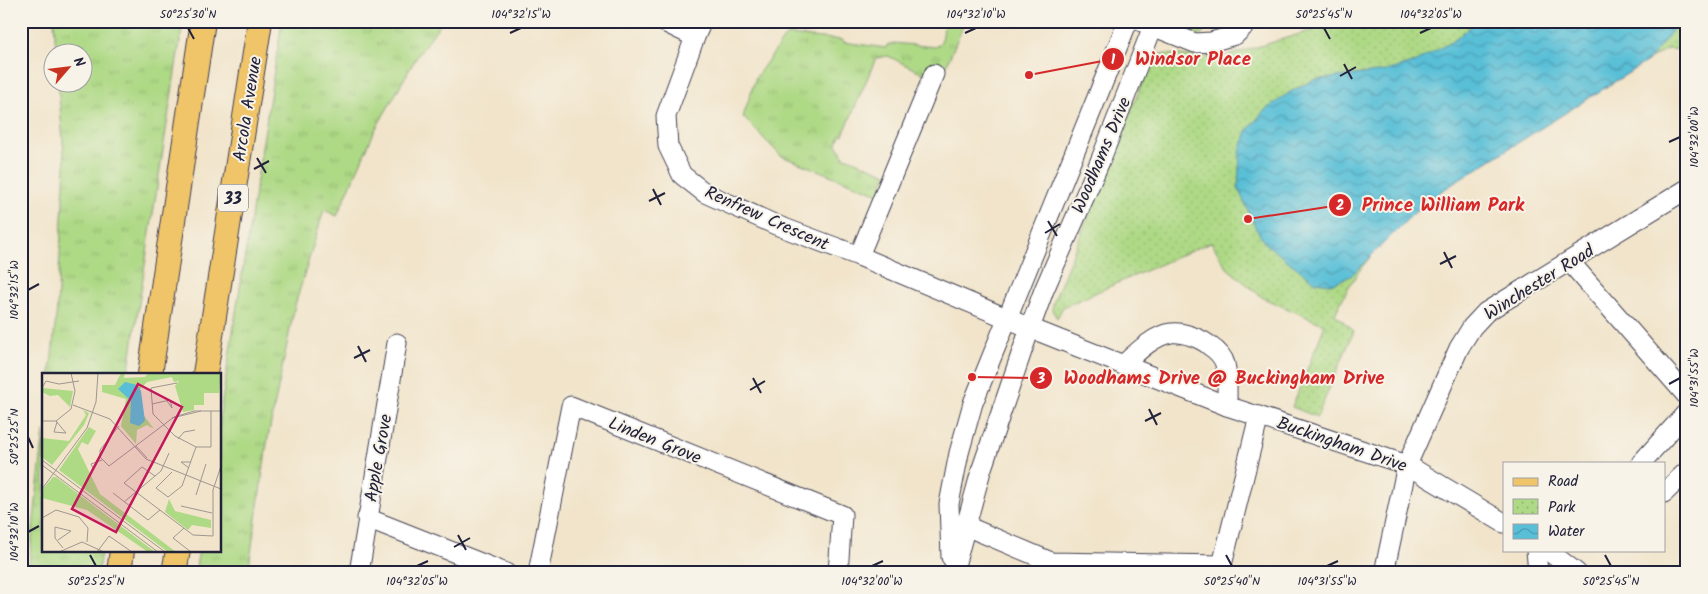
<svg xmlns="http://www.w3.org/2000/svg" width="1708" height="594" font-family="Kalam,sans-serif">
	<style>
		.grass { fill: url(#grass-tufts); stroke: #687e60 }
		.park { fill: url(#park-dots); stroke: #687e60 }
		.water { fill: url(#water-waves); stroke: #3e7089 }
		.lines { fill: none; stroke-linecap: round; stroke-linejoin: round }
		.minor-casing { stroke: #413f50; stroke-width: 21 }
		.major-casing { stroke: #413f50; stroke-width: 26 }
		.minor { stroke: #fff; stroke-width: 19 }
		.major { stroke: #f0c469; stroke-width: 24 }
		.ticks { fill: none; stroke: #22223b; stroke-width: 2 }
		.labels { text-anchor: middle; stroke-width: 4; stroke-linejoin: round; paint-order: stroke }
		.shield { fill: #f7f3e8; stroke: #62616f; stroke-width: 1 }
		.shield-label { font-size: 16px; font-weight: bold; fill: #22223b }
		.street-label { font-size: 18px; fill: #22223b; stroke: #f7f3e8 }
		.inset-road { fill: none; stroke: #9e9691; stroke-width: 1 }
		.view { fill: #c2185b; fill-opacity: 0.15; stroke: #c2185b; stroke-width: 2.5 }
		.inset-edge { fill: none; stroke: #22223b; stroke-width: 2.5 }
		.leader { fill: none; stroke: #d62828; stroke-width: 2 }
		.callout-dot { fill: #d62828; stroke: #f7f3e8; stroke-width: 2 }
		.mark-label { font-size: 15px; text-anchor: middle; font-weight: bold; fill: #fff }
		.callout-label { font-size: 19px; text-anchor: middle; font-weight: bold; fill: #d62828; stroke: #f7f3e8; stroke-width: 4; stroke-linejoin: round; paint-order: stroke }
		.neatline { fill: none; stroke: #22223b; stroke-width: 2 }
		.ticks-label { font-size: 12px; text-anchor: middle; fill: #22223b }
	</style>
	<defs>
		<pattern id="grass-tufts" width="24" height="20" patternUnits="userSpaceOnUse" patternTransform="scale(1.25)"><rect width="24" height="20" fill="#aed985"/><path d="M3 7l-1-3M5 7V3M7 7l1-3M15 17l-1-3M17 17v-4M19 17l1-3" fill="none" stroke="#95ba74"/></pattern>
		<pattern id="park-dots" width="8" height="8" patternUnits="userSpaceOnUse" patternTransform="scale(1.25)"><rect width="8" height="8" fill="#aed985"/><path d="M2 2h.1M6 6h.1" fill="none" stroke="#95ba74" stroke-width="1.8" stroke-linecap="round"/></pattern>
		<pattern id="water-waves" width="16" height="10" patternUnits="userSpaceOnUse" patternTransform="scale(1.25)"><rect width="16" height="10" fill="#59bfd7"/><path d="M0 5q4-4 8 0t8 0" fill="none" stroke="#499bb0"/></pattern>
	</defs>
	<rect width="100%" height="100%" fill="#f7f3e8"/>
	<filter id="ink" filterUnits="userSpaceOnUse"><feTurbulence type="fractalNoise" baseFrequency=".02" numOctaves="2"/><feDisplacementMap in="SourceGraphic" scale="10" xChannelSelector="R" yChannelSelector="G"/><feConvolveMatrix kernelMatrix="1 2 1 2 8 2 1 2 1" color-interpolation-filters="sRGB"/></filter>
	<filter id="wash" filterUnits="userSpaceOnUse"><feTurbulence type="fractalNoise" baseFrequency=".0096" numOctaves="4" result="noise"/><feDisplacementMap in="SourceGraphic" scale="20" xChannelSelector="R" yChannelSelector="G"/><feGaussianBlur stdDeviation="1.12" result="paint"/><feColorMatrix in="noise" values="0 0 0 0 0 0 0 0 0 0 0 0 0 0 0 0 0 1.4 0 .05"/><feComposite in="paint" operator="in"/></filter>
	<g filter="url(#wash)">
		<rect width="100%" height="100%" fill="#f1e4ca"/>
		<!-- grass -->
		<g class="grass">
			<path d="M54 21H183L128 374H50L57 308 65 165 58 83 82 82V52H56Z"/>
			<path d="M282 21H442L416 58 375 130 337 216 324 210 295 305 268 437 248 573H195L199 550H220V414Z"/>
			<path d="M944 21H965L944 71 932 66 924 74 888 56 876 58 843 135H840L837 144 843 156 887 174 879 194 781 156 743 117 756 77 786 36 789 35 843 40V42L886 48 887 45 893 43 935 47C945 42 943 31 944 21Z"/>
			<path d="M1177 21H1209C1209 29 1205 32 1199 36L1175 25 1178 24Z"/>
			<path d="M44 431V550H101L98 573H28Z"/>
		</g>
		<!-- park -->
		<path class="park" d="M1342 21H1687V50L1667 49 1649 60 1440 192C1408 217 1375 246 1353 280 1346 290 1341 303 1335 314L1354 331 1317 417 1292 407 1325 325 1263 298 1227 268 1211 242 1063 307 1057 318 1052 310 1053 303 1151 61 1158 54H1164L1221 58Z"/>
		<!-- water -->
		<path class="water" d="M1476 21H1678L1666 39 1649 60 1440 192 1419 208 1351 276 1330 284 1316 282 1302 272 1266 244 1256 229 1238 188 1240 152 1247 131 1264 111 1290 92 1313 80 1386 71 1416 62 1456 39Z"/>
	</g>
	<g filter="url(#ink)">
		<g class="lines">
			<!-- minor casing -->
			<g class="minor-casing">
				<g id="minor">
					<path d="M662 21 695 37"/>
					<path d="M702 21 695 37 666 116 668 146 682 175 705 193 776 225 859 256 1030 328 1227 406 1407 465 1504 523"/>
					<path d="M1142 22 1195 43 1211 42 1235 35 1249 21"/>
					<path d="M859 256 934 74"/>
					<path d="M1570 262 1687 396"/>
					<path d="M1123 365C1135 354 1154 335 1171 333 1182 331 1202 339 1210 346 1216 350 1223 357 1225 364 1228 377 1227 392 1227 406"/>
					<path d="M1641 463 1687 412"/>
					<path d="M1664 493 1687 471"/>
					<path d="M367 518 506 573"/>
					<path d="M966 526 1051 562 1222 565 1259 416"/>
					<path d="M1536 550 1538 573"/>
					<path d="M1547 550 1577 573"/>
					<path d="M951 557 949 504 959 453 973 403 1128 21"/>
					<path d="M359 573 397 343"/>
					<path d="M538 573 571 406 842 515 838 573"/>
					<path d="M953 573 981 471 1030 328 1044 290 1101 159 1155 21"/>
					<path d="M1384 573 1407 465 1459 348 1472 327 1486 312 1687 189"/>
				</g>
			</g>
			<!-- major casing -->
			<g class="major-casing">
				<g id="major">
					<path d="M150 374 203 21"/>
					<path d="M205 374 260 21"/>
					<path d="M119 573 122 550"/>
					<path d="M174 573 178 550"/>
				</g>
			</g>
			<!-- minor -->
			<use href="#minor" class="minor"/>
			<!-- major -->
			<use href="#major" class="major"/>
		</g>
	</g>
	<!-- ticks -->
	<path class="ticks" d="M188 28 194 39M1324 28 1330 39M510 33 521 28M965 33 976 28M1420 33 1431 28M1344 64 1352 79M1340 76 1356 67M1669 142 1680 137M257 158 266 173M254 169 269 161M653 189 661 205M649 201 665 193M1048 221 1057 236M1045 233 1060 224M1444 252 1452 268M1440 264 1456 256M28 290 39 284M358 346 366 362M354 358 370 350M753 378 761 393M1669 384 1680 378M750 390 765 381M1149 409 1157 425M1145 421 1161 413M28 437 33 448M28 532 39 526M458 535 466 550M454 547 470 538M90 555 96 566M1226 555 1232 566M1605 555 1611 566M417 566 428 561M872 566 883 561M1327 566 1338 561"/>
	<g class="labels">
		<!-- shield labels -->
		<rect class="shield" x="218" y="184.5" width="30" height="27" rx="4"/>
		<g class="shield-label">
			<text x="233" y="204">33</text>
		</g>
		<!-- street labels -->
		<g class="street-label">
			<text transform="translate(247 109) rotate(-81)" y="6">Arcola Avenue</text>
			<text transform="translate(1101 155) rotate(-67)" y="6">Woodhams Drive</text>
			<text transform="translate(767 218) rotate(24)" y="6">Renfrew Crescent</text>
			<text transform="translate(1539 282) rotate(-32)" y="6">Winchester Road</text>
			<text transform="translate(655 440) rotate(22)" y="6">Linden Grove</text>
			<text transform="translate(1342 444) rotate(19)" y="6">Buckingham Drive</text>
			<text transform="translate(378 458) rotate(-80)" y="6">Apple Grove</text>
		</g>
	</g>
	<!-- overview -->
	<g transform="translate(42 373)">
		<rect width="179" height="179" fill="#f1e4ca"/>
		<path d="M41 37 47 40 42 52 10 92 0 84V65L27 68 44 42ZM47 54 54 58 46 72 40 69 36 76 58 121 134 179H126L17 97ZM11 104H14L113 179H106L45 137 0 125V117Z" fill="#aed985"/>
		<path d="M79 0H83L82 5 103 4 106 0H179L177 20H162V32H152V37L141 39 133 13 137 8 132 9 130 4 105 9 98 16 100 40 112 56 105 52 95 57 94 71 79 53 84 26 60 19V12H73ZM1 15 31 18 28 34 16 22 8 23 0 19ZM127 126 133 138 169 147V155L150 152 146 157 123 139Z" fill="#aed985"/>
		<path d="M145 23a8 8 0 1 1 16 0a8 8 0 1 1-16 0Z" fill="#aed985"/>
		<path d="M83 9 95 12 99 18 103 48 97 53 88 50 89 28 76 16Z" fill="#59bfd7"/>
		<path class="inset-road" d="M135 10 109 15 111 41 133 63 154 74H169V38M0 15 4 8 17 11 37 8M110 31 128 27 130 35 125 28M31 32 68 46 104 86 179 116M130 45 159 38M0 48H14L29 36 33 18 29 0M14 48 24 60 12 59 15 49M77 53 58 77V84L67 93 132 44 152 38H179M136 66 142 59 153 57M94 73 105 85M0 87 123 179M54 90 51 95 49 91 60 87M0 92 116 179M147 95 139 89H149M130 99 114 115 126 124 140 113 154 74M113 103 100 94 82 110 151 162 171 163V117L179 93M0 116 45 55 54 29 56 0M71 120 106 147 118 137M154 122 164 91M82 129 119 98 127 80M139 133 170 140M0 145 14 137 37 144 46 155 45 169M142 155 131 165 149 179M16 167 29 158 13 154V165L21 175M17 179 40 169 62 179M55 179 67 163 90 179"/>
		<path class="view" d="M96 11 140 34 74 159 30 136Z"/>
		<rect width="179" height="179" class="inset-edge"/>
	</g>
	<!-- callouts -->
	<path class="leader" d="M1029 75L1113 59M1248 219L1340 205M972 377L1041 378"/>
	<g class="callout-dot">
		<circle cx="1029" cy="75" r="5"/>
		<circle cx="1248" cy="219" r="5"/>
		<circle cx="972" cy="377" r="5"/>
		<circle cx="1113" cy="59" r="12"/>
		<circle cx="1340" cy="205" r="12"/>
		<circle cx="1041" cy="378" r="12"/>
	</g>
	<g class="mark-label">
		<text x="1113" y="64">1</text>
		<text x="1340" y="210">2</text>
		<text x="1041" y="383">3</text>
	</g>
	<g class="callout-label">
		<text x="1193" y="65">Windsor Place</text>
		<text x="1443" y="211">Prince William Park</text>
		<text x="1224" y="384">Woodhams Drive @ Buckingham Drive</text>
	</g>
	<!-- margin -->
	<rect width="1708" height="594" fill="none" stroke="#f7f3e8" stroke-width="55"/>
	<!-- legend -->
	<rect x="1503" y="462" width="162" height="90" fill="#f7f3e8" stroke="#a29fa3"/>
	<rect x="1513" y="478" width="25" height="8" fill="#f0c469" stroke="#a29fa3"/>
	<text x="1548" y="486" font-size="15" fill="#22223b">Road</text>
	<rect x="1513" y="499" width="25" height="15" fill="url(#park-dots)" stroke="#a29fa3"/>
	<text x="1548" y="512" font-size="15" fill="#22223b">Park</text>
	<rect x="1513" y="524" width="25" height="15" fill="url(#water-waves)" stroke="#a29fa3"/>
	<text x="1548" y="536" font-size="15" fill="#22223b">Water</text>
	<!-- north arrow -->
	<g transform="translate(68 68) rotate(62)"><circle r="24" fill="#f7f3e8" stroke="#a29fa3"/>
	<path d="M0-4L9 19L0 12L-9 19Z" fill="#c8321e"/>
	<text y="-8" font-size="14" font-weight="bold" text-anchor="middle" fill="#22223b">N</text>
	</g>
	<rect x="28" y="28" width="1652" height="538" class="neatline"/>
	<g class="ticks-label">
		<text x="188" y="18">50°25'30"N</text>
		<text x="521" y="18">104°32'15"W</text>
		<text x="976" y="18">104°32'10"W</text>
		<text x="1324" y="18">50°25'45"N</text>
		<text x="1431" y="18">104°32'05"W</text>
		<text transform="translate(1694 137) rotate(-90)" y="4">104°32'00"W</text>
		<text transform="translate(14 290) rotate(-90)" y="4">104°32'15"W</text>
		<text transform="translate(1694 378) rotate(-90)" y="4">104°31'55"W</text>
		<text transform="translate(14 437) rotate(-90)" y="4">50°25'25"N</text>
		<text transform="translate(14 532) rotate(-90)" y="4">104°32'10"W</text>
		<text x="96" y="585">50°25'25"N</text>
		<text x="417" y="585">104°32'05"W</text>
		<text x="872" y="585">104°32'00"W</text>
		<text x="1232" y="585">50°25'40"N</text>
		<text x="1327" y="585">104°31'55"W</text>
		<text x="1611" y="585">50°25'45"N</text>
	</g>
</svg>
